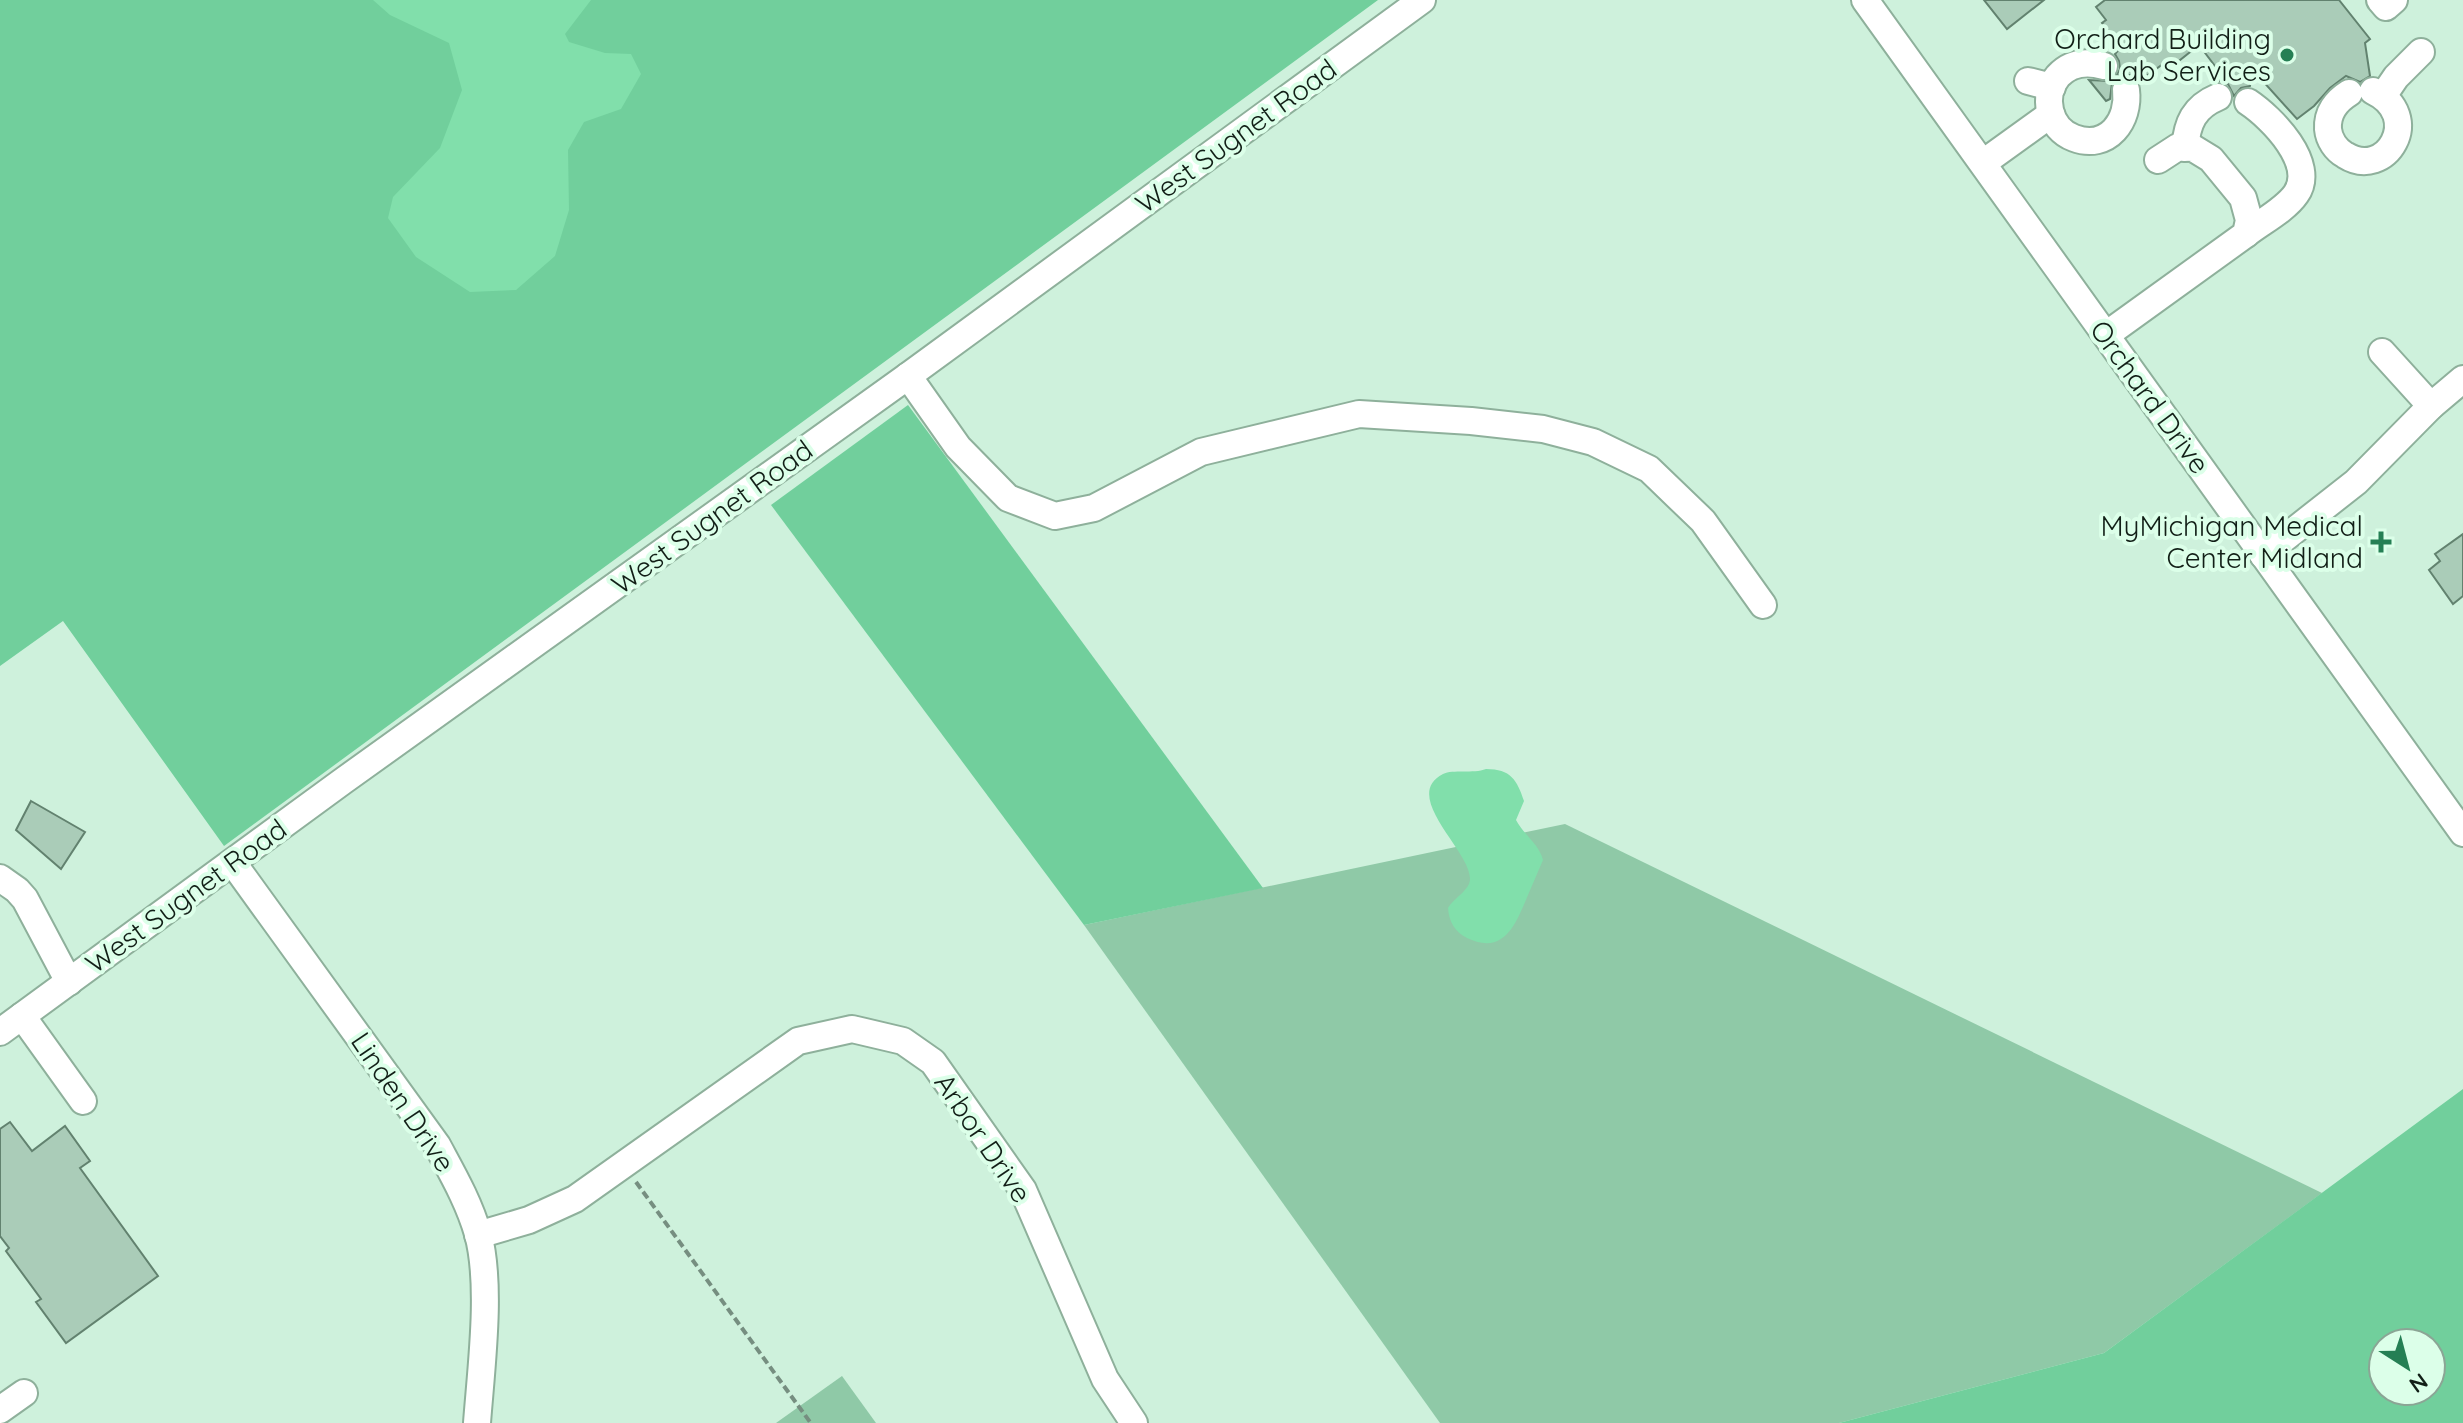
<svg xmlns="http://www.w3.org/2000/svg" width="2463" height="1423" font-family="Quicksand,sans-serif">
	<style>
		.green { fill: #8fc9a7 }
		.forest { fill: #71cf9c; fill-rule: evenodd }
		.water { fill: #81dfab }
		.building { fill: #aaccb8; stroke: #62826f; stroke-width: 2 }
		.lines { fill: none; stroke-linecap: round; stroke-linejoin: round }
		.minor-casing { stroke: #8eb09b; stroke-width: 30 }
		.path { stroke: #768e80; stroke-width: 4; stroke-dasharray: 8 4; stroke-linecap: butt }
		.minor { stroke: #fff; stroke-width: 26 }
		.poi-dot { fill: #257f54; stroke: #dcffe9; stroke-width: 3 }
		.labels { text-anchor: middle; stroke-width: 8; stroke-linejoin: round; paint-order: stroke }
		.poi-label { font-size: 28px; fill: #121f17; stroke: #dcffe9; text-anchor: end }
		.street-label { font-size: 28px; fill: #121f17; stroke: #dcffe9 }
	</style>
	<rect width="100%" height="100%" fill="#cef1dc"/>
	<!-- green -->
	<g class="green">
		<path d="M1565 824 2322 1193 2104 1353 1839 1423H1440L1084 925Z"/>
		<path d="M842 1376 876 1423H776Z"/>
	</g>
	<!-- forest -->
	<g class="forest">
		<path d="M0 0H1378L224 846 63 621 0 666Z"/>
		<path d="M908 405 1263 888 1084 925 771 505Z"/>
		<path d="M2463 1089V1423H1839L2104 1353ZM2383 1343H2431V1391H2383Z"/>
	</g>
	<!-- water -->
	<g class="water">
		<path d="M373 0H591L565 34 569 42 605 53 631 54 641 74 621 109 584 122 568 150 569 210 555 256 516 290 470 292 416 257 388 218 393 197 440 148 462 90 449 43 390 15Z"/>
		<path d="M1486 769C1511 769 1517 780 1524 801L1516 820C1524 835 1539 844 1543 860 1538 872 1533 883 1528 895 1516 923 1505 956 1467 938 1455 932 1449 922 1448 908 1454 898 1470 890 1470 879 1471 851 1400 796 1443 774 1453 769 1473 774 1486 769Z"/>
	</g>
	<!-- building -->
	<g class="building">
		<path d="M1984 0H2044L2007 29Z"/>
		<path d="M2105 0H2339L2370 39 2365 43 2370 76 2360 82 2346 76 2330 88 2314 106 2297 119 2252 69 2250 86 2241 88 2234 96 2228 84 2220 81 2221 74 2199 45 2170 68 2166 62 2139 81 2133 76 2125 74 2118 76 2112 83 2110 99 2106 101 2089 80 2109 81 2116 76 2120 69 2119 61 2115 54 2121 47 2102 23 2106 20 2096 7Z"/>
		<path d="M2463 534V596L2453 604 2429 570 2440 561 2435 554Z"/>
		<path d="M31 801 85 832 61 869 16 830Z"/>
		<path d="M10 1122 32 1151 65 1126 90 1161 80 1168 158 1276 66 1343 36 1302 41 1299 6 1251 9 1248 0 1236V1129Z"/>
	</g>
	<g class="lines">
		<!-- minor casing -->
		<g class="minor-casing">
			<g id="minor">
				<path d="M1865 0 2463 833"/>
				<path d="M2380 0 2386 7 2394 0"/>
				<path d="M2104 66C2087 61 2071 62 2058 76 2041 96 2049 129 2074 138 2108 151 2130 120 2126 90"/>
				<path d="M2028 81 2052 87"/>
				<path d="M2349 93C2336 101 2327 113 2328 129 2329 140 2336 150 2345 155 2386 181 2425 116 2373 91"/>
				<path d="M2383 96 2396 77 2421 52"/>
				<path d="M2185 148C2187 123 2194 107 2218 97"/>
				<path d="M1983 163 2051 114"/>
				<path d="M2246 234C2261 222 2285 210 2296 194 2317 164 2272 118 2248 102"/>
				<path d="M2106 335 2246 234 2249 220 2243 198 2211 159 2193 148 2178 147 2158 160"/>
				<path d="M2382 352 2431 406"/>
				<path d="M908 376 958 447 1008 498 1055 516 1094 508 1201 452 1359 414 1471 421 1543 429 1593 442 1649 469 1703 521 1763 605"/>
				<path d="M2263 555 2356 482 2431 406 2463 379"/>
				<path d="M233 863 437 1145C452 1173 469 1202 478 1234 492 1285 481 1369 477 1423"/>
				<path d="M0 878 17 890 25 899 69 982"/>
				<path d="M22 1016 83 1101"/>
				<path d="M0 1032 343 781 908 376 1422 0"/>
				<path d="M478 1235 529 1220 575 1199 798 1041 852 1029 903 1041 933 1062 1023 1190 1105 1379 1134 1423"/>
				<path d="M0 1410 24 1393"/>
			</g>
		</g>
		<!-- path -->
		<path class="path" d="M636 1182 810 1422"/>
		<!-- minor -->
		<use href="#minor" class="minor"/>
	</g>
	<!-- markers -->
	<g class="poi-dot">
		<circle cx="2287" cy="55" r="8"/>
		<path d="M2377 530h8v8h8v8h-8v8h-8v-8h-8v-8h8z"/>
	</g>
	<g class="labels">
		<!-- poi labels -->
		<g class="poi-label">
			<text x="2271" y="49">Orchard Building<tspan x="2271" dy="32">Lab Services</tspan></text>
			<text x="2363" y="536">MyMichigan Medical<tspan x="2363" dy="32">Center Midland</tspan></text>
		</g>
		<!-- street labels -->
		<g class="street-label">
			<text transform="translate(1236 136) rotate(-36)" y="10">West Sugnet Road</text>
			<text transform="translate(2150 397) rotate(54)" y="10">Orchard Drive</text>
			<text transform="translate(712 517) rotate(-36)" y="10">West Sugnet Road</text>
			<text transform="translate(186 896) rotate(-36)" y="10">West Sugnet Road</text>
			<text transform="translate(403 1102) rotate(56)" y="10">Linden Drive</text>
			<text transform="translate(983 1138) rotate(56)" y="10">Arbor Drive</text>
		</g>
	</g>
	<!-- north arrow -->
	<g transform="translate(2407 1367) rotate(144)"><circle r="38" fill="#dcffe9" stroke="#8ba595" stroke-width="2"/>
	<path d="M0-6L14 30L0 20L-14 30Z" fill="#257f54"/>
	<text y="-12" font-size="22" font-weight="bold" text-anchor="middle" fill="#121f17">N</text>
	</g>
</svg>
